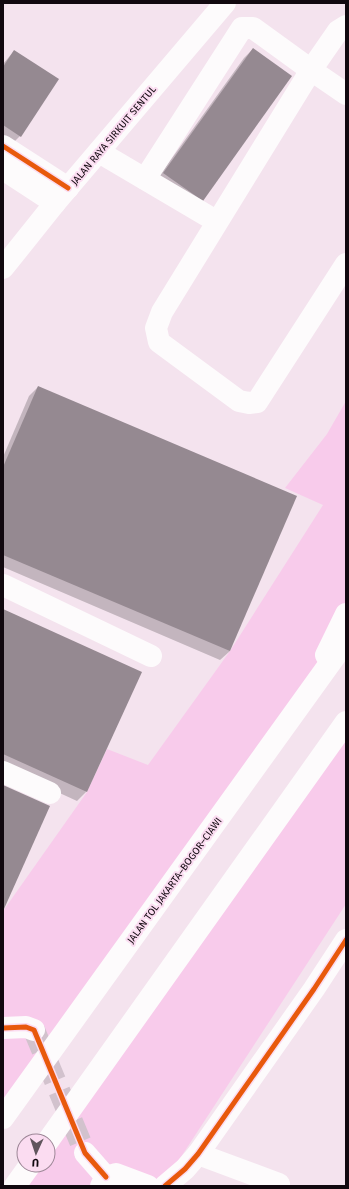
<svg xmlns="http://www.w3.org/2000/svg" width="349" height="1189" font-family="'Fira Sans',sans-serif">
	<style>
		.green { fill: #f8cbeb }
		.shadow { fill: #0003 }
		.building { fill: #958991 }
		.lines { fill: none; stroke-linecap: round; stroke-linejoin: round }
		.minor-tunnel { stroke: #d2c2cd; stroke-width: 22; stroke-dasharray: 22 11; stroke-linecap: butt }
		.minor { stroke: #fdfbfc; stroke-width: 22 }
		.major { stroke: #fdfbfc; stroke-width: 22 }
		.highway { stroke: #fdfbfc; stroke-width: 22 }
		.cycleway-casing { stroke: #fbdcf1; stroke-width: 8 }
		.cycleway { stroke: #e8590c; stroke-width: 5 }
		.labels { text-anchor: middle; stroke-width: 4; stroke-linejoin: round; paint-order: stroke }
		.street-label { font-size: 10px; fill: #11080f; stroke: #fbdcf1 }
	</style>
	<rect width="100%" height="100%" fill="#f4e3ee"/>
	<!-- green -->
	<g class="green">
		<path d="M346 401V614L302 703 3 1118V911L87 792 107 749 148 765 230 651 323 505 285 488 327 434Z"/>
		<path d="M346 722V904L162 1186 116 1174 101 1186H15L30 1165H48V1141Z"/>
	</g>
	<!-- shadow -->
	<g class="shadow">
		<path d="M253 49 202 201 154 183 244 58Z"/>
		<path d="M14 51 20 136 13 143 3 137V64Z"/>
		<path d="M38 387 230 651 220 660 3 567V457L29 396Z"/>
		<path d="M3 610 86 792 77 801 3 767Z"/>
	</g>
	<!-- building -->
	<g class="building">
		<path d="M253 48 292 76 203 201 163 173Z"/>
		<path d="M14 50 59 79 21 137 3 125V67Z"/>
		<path d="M38 386 297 496 230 651 3 555V467Z"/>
		<path d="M3 609 142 672 87 792 3 754Z"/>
		<path d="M3 785 50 806 4 909H3Z"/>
	</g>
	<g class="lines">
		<!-- minor-tunnel -->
		<path class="minor-tunnel" d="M34 1030 85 1153"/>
		<!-- minor -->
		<g class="minor">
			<path d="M346 94 311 70 162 312 156 328 159 342 239 401 249 403 257 402 346 264"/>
			<path d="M3 146 68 188"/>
			<path d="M99 152 216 221"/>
			<path d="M3 169 55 203"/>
			<path d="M145 179 242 28H253L311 70 338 31 346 26"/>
			<path d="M3 585 151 656"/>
			<path d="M3 772 50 793"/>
			<path d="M3 1028 26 1027 34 1030"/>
			<path d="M85 1153 106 1177"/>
			<path d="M198 1154 279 1184"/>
			<path d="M101 1186 106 1177 116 1174 148 1186"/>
			<path d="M165 1186 185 1169 198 1154 314 989 346 940"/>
		</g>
		<!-- major -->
		<path class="major" d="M3 268 55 203 225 3"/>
		<!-- highway -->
		<g class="highway">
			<path d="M326 655 346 614"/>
			<path d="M3 1118 346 641"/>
			<path d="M48 1141 346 722"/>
			<path d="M15 1186 30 1165"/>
		</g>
		<!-- cycleway casing -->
		<g class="cycleway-casing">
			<g id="cycleway">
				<path d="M3 146 68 188"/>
				<path d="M3 1028 26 1027 34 1030 85 1153 106 1177"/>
				<path d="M165 1186 185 1169 198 1154 314 989 346 940"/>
			</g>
		</g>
		<!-- cycleway -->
		<use href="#cycleway" class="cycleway"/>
	</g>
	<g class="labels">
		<!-- street labels -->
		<g class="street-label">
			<text transform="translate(113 135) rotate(-50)" y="4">JALAN RAYA SIRKUIT SENTUL</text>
			<text transform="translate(174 880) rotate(-54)" y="4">JALAN TOL JAKARTA–BOGOR–CIAWI</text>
		</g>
	</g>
	<!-- border -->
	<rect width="349" height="1189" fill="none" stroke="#11080f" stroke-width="8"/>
	<!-- north arrow -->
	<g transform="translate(36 1153) rotate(183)"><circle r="19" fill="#fbdcf1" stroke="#9d8797"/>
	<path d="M0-3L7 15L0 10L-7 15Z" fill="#60555d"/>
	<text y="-6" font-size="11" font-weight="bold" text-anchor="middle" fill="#11080f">U</text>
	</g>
</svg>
